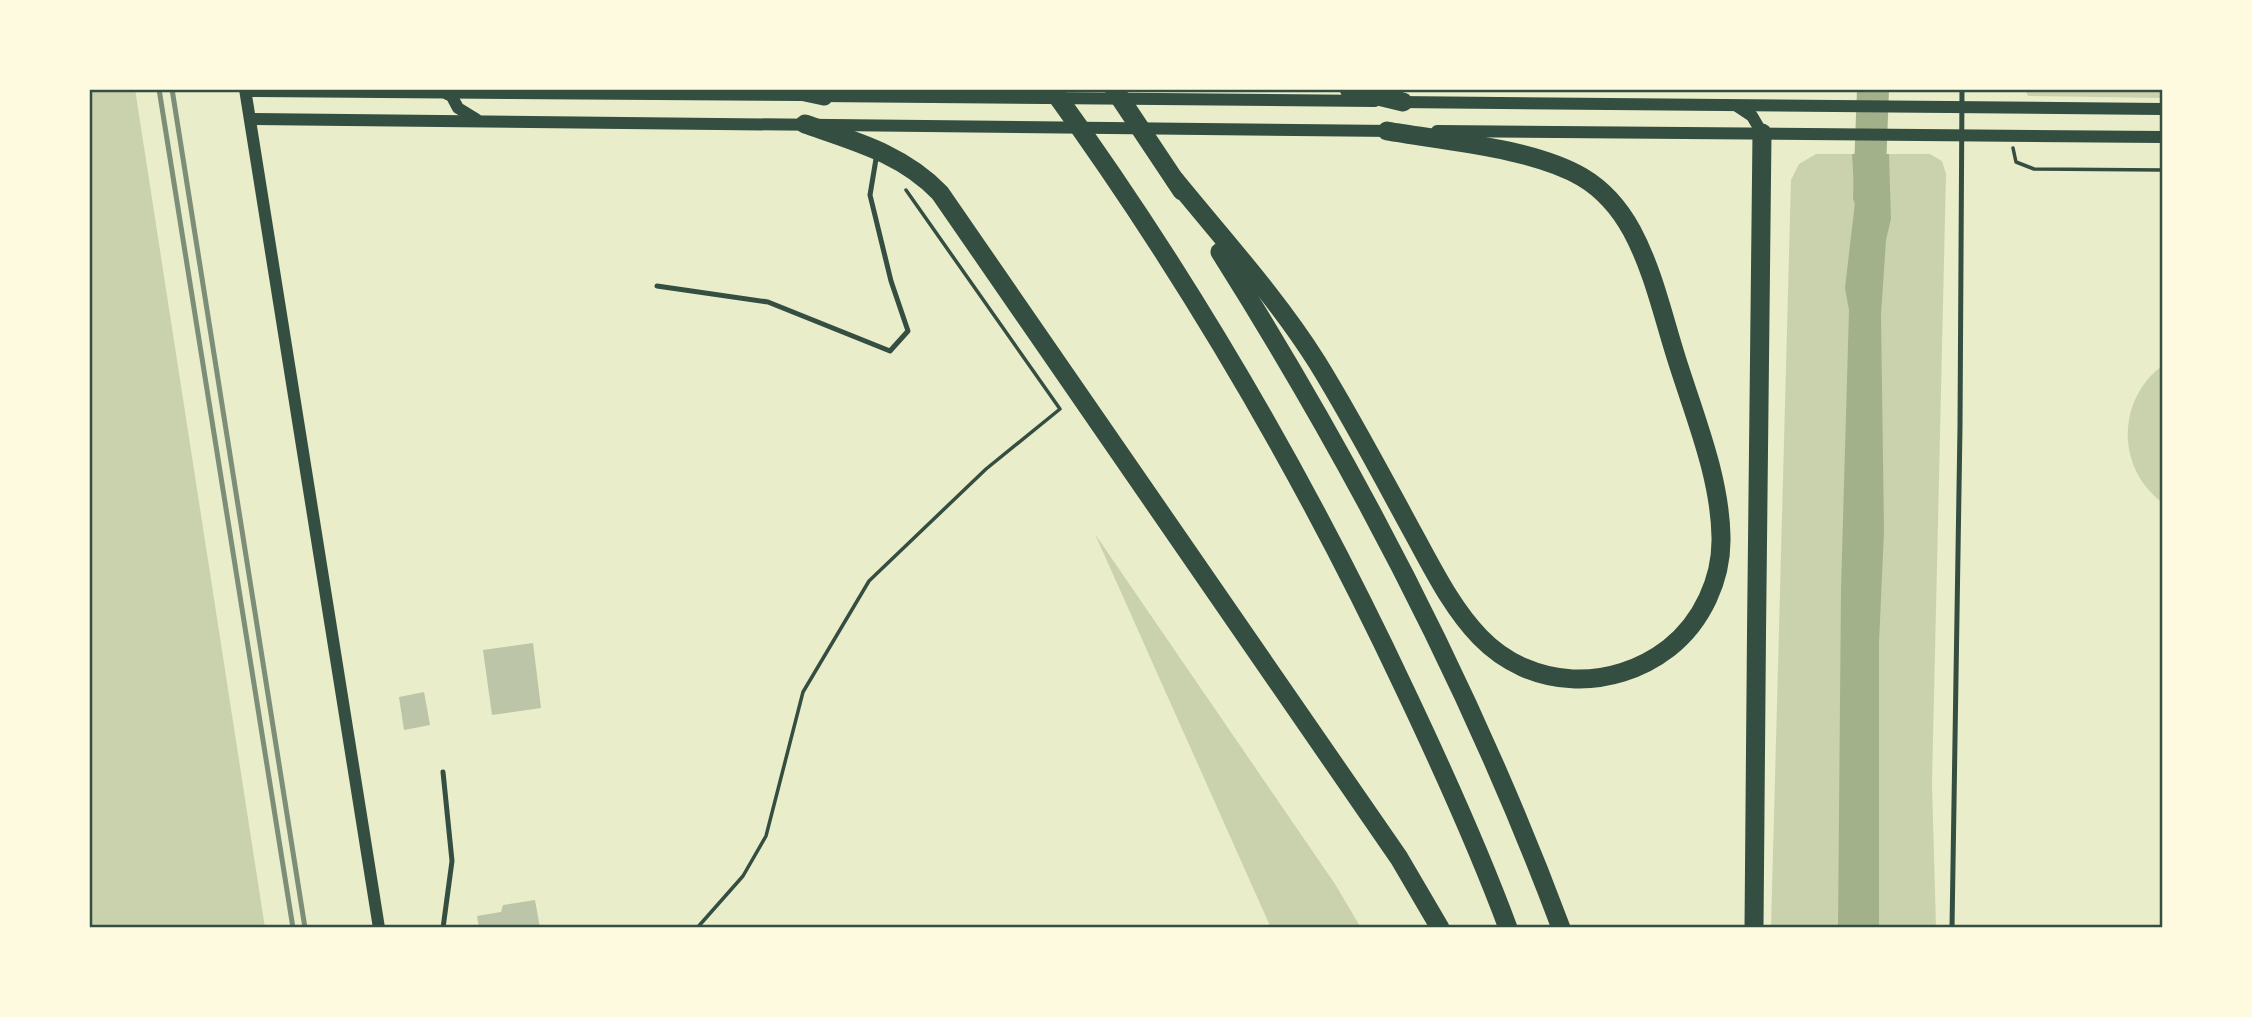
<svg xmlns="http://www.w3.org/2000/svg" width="2252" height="1017" font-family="Arial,sans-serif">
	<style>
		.green { fill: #cad2ad }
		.water { fill: #a3b18a }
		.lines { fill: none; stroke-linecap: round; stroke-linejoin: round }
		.river { stroke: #a3b18a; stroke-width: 32 }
		.building { fill: #bcc5a7 }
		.path { stroke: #344e41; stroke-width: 3.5 }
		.service { stroke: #344e41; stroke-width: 5 }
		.tertiary { stroke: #344e41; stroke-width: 12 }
		.motorway { stroke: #344e41; stroke-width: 19 }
		.rail { stroke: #7c8e77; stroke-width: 5 }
		.neatline { fill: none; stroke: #344e41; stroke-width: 2.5 }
	</style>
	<rect width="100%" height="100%" fill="#e9edc9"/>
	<!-- green -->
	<g class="green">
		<path d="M89 89H135L265 928H89Z"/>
		<path d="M2025 89H2163V98L2028 96Z"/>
		<path d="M1816 154H1930L1942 161 1946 174 1932 783 1936 928H1771L1791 180 1799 164Z"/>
		<path d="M2163 365V503C2116 469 2116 400 2163 365Z"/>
		<path d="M1095 534 1335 884 1361 928H1271Z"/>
	</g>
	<!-- water -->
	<path class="water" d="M1852 154H1889L1891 219 1886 240 1881 315 1884 531 1879 643V928H1838L1841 589 1849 310 1845 288 1855 202Z"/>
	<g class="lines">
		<!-- river -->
		<path class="river" d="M1869 196 1873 89"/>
	</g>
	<!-- building -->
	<g class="building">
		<path d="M533 643 541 708 492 715 483 650Z"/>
		<path d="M424 692 430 725 404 730 399 697Z"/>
		<path d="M535 900 540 928H479L477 916 501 912 503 905Z"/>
	</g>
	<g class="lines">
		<!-- path -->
		<g class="path">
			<path d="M2013 148 2016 162 2034 169 2163 170"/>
			<path d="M697 928 743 876 766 836 803 692 869 581 986 469 1060 409 906 190"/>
		</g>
		<!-- service -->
		<g class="service">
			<path d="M657 286 768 302 890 351 908 331 891 281 870 195 877 153"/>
			<path d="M443 928 452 861 443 772"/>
			<path d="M1952 928 1960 427 1962 89"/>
		</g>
		<!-- tertiary -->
		<g class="tertiary">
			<path d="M245 89 379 928"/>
			<path d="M246 91 801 95"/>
			<path d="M449 91 458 108 476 119"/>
			<path d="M819 96 1375 101"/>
			<path d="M1397 102 2163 109"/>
			<path d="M1737 106 1752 116 1762 133"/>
			<path d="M250 119 1394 131"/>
			<path d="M1437 131 2163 137"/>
		</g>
		<!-- motorway -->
		<g class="motorway">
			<path d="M791 89 824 96"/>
			<path d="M1052 89C1189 278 1306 479 1405 690 1442 768 1478 847 1508 928"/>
			<path d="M1114 89 1182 191"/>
			<path d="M1349 89 1403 102"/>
			<path d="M449 91V89"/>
			<path d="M805 124C854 141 903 154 940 193L1399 858 1440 928"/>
			<path d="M1175 180C1223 239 1276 297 1317 362 1351 417 1381 474 1412 531 1432 567 1451 607 1480 637 1531 690 1612 692 1669 648 1702 622 1722 579 1721 537 1720 476 1694 415 1676 357 1663 316 1653 270 1632 231 1620 209 1604 190 1582 177 1532 148 1445 141 1387 131"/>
			<path d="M1220 252C1355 466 1472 690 1561 928"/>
			<path d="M1754 928C1757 663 1757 398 1762 133"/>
		</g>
		<!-- rail -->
		<g class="rail">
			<path d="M159 89 293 928"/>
			<path d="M172 89 305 928"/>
		</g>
	</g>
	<!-- border -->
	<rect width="2252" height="1017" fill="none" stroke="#fefae0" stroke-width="182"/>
	<rect x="91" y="91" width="2070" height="835" class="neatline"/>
</svg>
